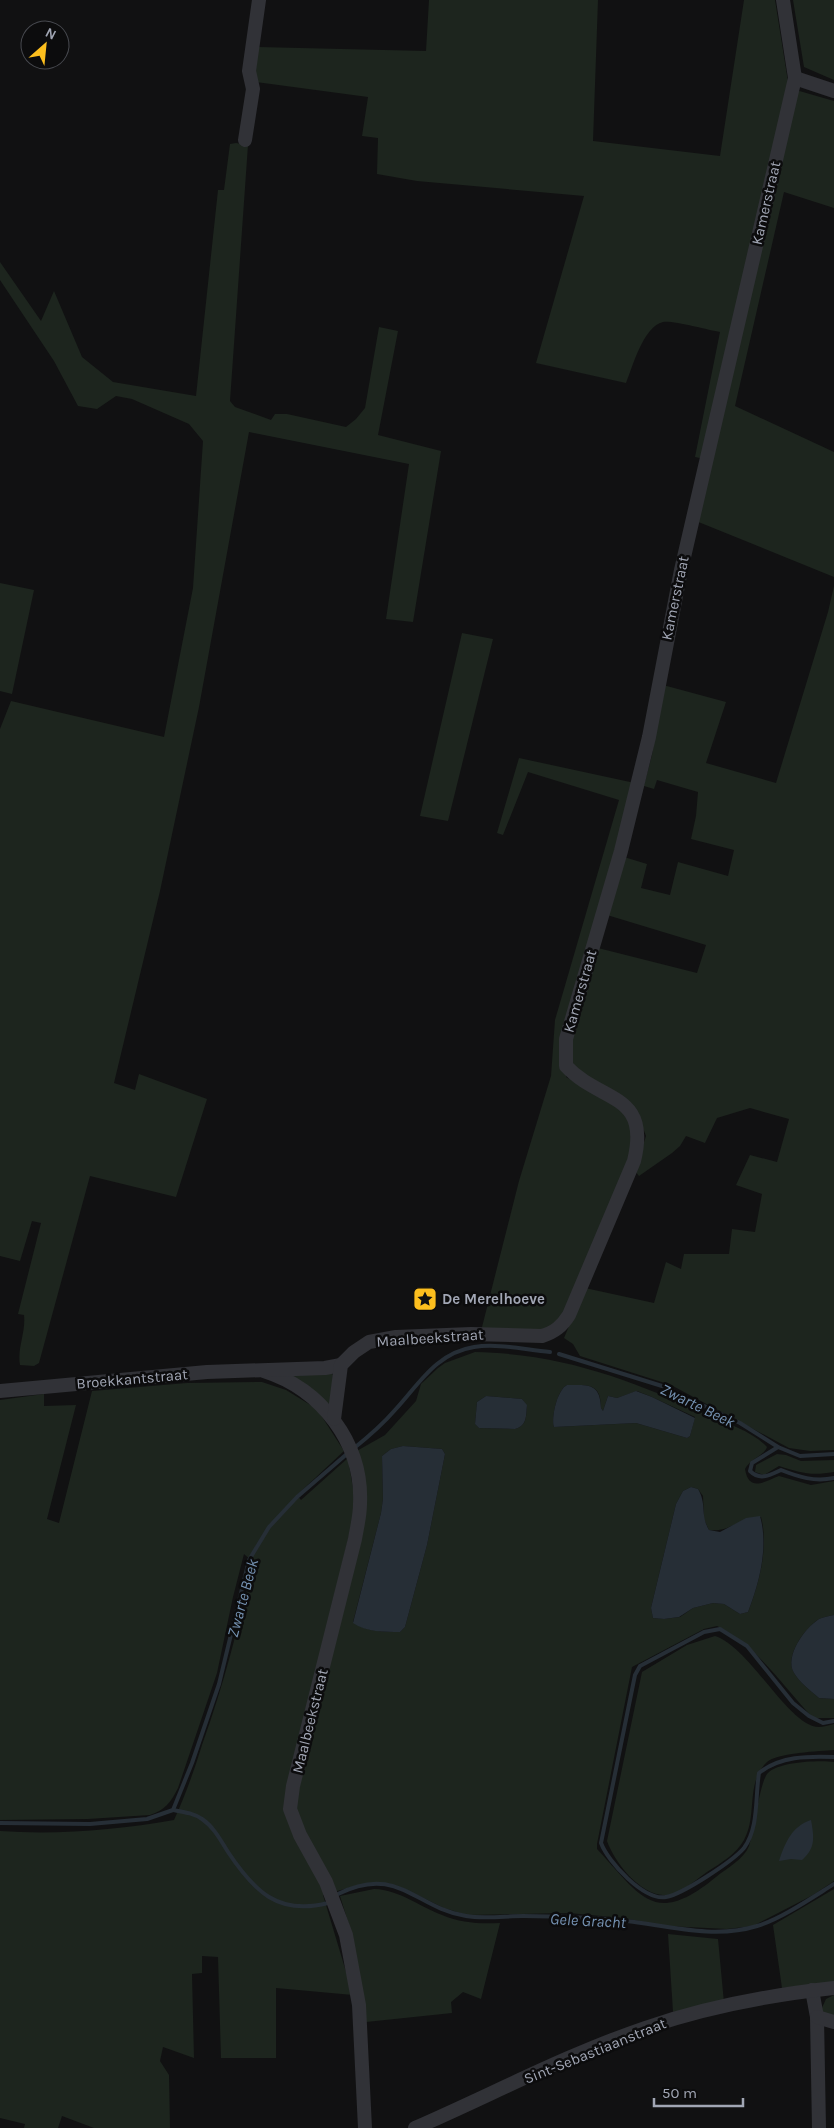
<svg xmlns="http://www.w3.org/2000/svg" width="834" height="2128" font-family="Karla,sans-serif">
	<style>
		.green { fill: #1d251e; fill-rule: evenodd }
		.water { fill: #262e36 }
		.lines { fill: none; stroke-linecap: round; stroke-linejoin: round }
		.stream { stroke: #262e36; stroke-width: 4 }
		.minor { stroke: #313237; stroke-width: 14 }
		.labels { text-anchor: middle; stroke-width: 5; stroke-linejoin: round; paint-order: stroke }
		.street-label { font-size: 15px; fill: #a1a6b4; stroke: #0c0c0d }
		.poi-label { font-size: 15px; font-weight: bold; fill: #a1a6b4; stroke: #0c0c0d; text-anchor: start }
		.water-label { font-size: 16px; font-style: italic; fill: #7592b2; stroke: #0c0c0d }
	</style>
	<rect width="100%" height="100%" fill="#111112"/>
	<!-- green -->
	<g class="green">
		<path d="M429 0H598L593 141 720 156 744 0H775L789 88 834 101V208L784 192 735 406 834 452V577L696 521 710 460 695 457 720 332C709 330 671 320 663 322 643 327 633 366 626 383L536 363 584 196 417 181 377 174 378 138 362 136 368 97 256 82 253 66 258 47 426 51Z"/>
		<path d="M793 0H834V80L804 67Z"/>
		<path d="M236 143 248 145 230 401 235 407 271 420 275 414H287L346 427 356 419 365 408 379 327 398 331 378 435 441 451 413 622 386 619 409 464 249 432 199 707 160 891 114 1083 135 1090 139 1074 207 1099 176 1197 90 1176 39 1363 34 1366 20 1365C17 1348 26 1332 24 1315L18 1314 41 1223 32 1221 20 1261 0 1256V729L11 701 164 737 193 588 203 441 189 424 132 399 116 396 97 409 78 406 54 361 0 280V262L41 321 54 291 82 357 113 382 196 396 218 190H224L230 144Z"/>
		<path d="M0 583 34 590 12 694 0 691Z"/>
		<path d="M834 586V1450L810 1451 789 1448 671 1385 580 1356 573 1344 564 1338 585 1288 654 1303 666 1262 681 1269 684 1254H729L732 1229 755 1232 762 1194 736 1185 750 1155 777 1162 789 1119 750 1108 717 1118 705 1143 686 1136 680 1146 672 1153 639 1176 635 1171 646 1136 639 1117 569 1063 566 1077 619 1107 631 1121 633 1150 565 1315 544 1332 481 1331 519 1181 551 1076 555 1020 619 800 528 772 503 835 497 833 519 758 644 785 652 755 663 685 726 702 706 763 776 783 828 612ZM657 780 698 792 696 816 691 839 734 850 728 876 678 862 670 895 641 888 647 864 624 857 644 786 654 789ZM607 915 706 945 697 973 598 948Z"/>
		<path d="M462 633 493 639 448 821 420 816Z"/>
		<path d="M475 1352C564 1354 631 1380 710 1416 729 1424 753 1432 767 1447 764 1456 750 1459 745 1469 749 1494 767 1480 779 1476L811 1485 834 1481V1615C829 1616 823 1617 819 1619 805 1628 784 1656 794 1673 800 1683 810 1690 819 1698L834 1699V1718H813C784 1687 755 1644 717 1626L704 1629 632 1667 597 1844V1849C641 1896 654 1928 716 1877 727 1868 744 1859 749 1846 754 1831 760 1780 768 1773 778 1762 819 1760 834 1762V1881L813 1895 753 1926 727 1929 666 1926 623 1918 569 1913 467 1915 444 1908 405 1889 388 1883 359 1885 323 1895 353 1995 276 1988V2058H221L218 1957 202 1956V1973L192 1974 194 2058 163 2047 160 2061 169 2075 170 2128H94L62 2116 58 2128H24L25 2124 0 2118V1831C57 1835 117 1830 174 1820 185 1796 194 1771 202 1745 224 1684 239 1625 253 1562L244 1554 233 1597 217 1673 178 1788C171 1802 165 1810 150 1815L88 1819 0 1820V1400L44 1394V1406L76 1405 47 1519 59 1523 92 1391 187 1383 262 1382 286 1390 317 1409 344 1451 297 1495 301 1500 348 1458 356 1507 286 1794 297 1797 363 1515V1484L355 1452 385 1435 416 1401 421 1384 438 1368 445 1363ZM567 1385C589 1385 601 1383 601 1408L603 1411 608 1396 617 1398 637 1391 652 1397 695 1417 690 1436 687 1438 636 1423 554 1427C551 1418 557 1390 567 1385ZM486 1396 522 1399 527 1406C526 1416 527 1426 515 1429L479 1428 475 1424 477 1402ZM403 1446 442 1449 445 1454 427 1545 405 1627 400 1632C384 1632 366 1632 353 1622L381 1513 383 1499 382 1456 391 1449ZM691 1487 698 1489 703 1496 704 1519 709 1530C729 1533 740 1517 761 1517 769 1547 759 1584 748 1612L740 1614 724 1604 713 1603 693 1608 680 1617 664 1619 653 1618 651 1608 676 1504 683 1491Z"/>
		<path d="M330 1372 333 1375 330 1403 327 1404 291 1379 290 1373Z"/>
		<path d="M777 1454 786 1455 801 1461 834 1460V1472C811 1476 801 1473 779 1466L764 1475 755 1472 756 1465Z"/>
		<path d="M715 1636C750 1647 789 1727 819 1727 823 1727 829 1725 834 1724V1750C821 1751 776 1753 767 1762 745 1783 758 1815 744 1840 736 1854 721 1863 707 1872 697 1879 687 1888 676 1893 647 1905 615 1864 607 1841L642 1672 687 1645Z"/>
		<path d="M374 1889C400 1890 418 1906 442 1915 461 1923 479 1924 500 1923L481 1999 463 1992 451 2002 452 2013 366 2022 350 1928 340 1896Z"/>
		<path d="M834 1889V1982L782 1988 773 1925Z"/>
		<path d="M668 1934 718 1939 724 2003 673 2012Z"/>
		<path d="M834 1995V2019L826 2016 821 2010 826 1999Z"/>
	</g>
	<!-- water -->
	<g class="water">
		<path d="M567 1385C589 1385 600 1383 601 1408L603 1411 608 1396 617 1398 636 1391 652 1397 695 1418 690 1436 687 1438 636 1423 554 1427C551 1418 557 1390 567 1385Z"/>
		<path d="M486 1396 522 1399 527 1405C526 1416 527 1426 515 1429L479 1428 475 1424 477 1402Z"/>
		<path d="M403 1446 442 1449 445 1454 427 1545 405 1627 400 1632C384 1632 366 1632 353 1623L381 1513 383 1499 382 1456 391 1449Z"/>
		<path d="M691 1487 698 1489C707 1504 700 1514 709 1530L720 1532 746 1518 760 1516C769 1547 759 1584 748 1612L740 1614 724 1604 713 1603 693 1608 679 1617 664 1619 653 1618 651 1608 676 1504 683 1491Z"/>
		<path d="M834 1615V1699L819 1698C810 1690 800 1683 794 1673 784 1656 805 1628 819 1619 823 1617 829 1616 834 1615Z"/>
		<path d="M811 1820C814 1837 816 1848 802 1860L791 1859 779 1861C785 1843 792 1826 811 1820Z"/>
	</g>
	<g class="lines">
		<!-- stream -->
		<g class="stream">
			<path d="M559 1354 662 1386 740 1423 778 1447 800 1456 834 1454"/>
			<path d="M778 1447 752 1463 750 1471C760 1481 770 1475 781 1470 799 1477 814 1482 834 1478"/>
			<path d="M353 1449C368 1437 383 1424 395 1410 419 1384 436 1353 474 1347 498 1343 526 1350 550 1352"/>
			<path d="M834 1721 823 1723 809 1716 793 1703 747 1646 720 1629 704 1632 640 1666 635 1675 601 1843C608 1862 644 1901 666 1897 683 1894 733 1861 744 1848 759 1828 755 1797 759 1773 780 1756 808 1756 834 1757"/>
			<path d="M173 1810C184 1812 193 1813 202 1819 214 1827 221 1841 228 1852 254 1891 278 1916 328 1903"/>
			<path d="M0 1823 90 1824 147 1819 173 1810 192 1763 219 1684 249 1560 269 1527 297 1497 348 1453"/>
			<path d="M338 1894C398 1864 415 1908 466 1916 484 1919 505 1916 523 1916 551 1916 579 1917 607 1919 656 1922 709 1941 757 1926 781 1919 813 1897 834 1884"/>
		</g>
		<!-- minor -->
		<g class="minor">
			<path d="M795 78 834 91"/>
			<path d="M245 140 253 89 249 71 259 0"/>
			<path d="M264 1371C321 1389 363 1443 360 1504 360 1516 357 1527 355 1539L293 1786 290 1809 300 1835 326 1882 346 1935 359 2005 365 2128"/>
			<path d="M0 1391 207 1372 325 1368 341 1365"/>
			<path d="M334 1419 341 1365 354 1352 369 1342 396 1337 471 1334 542 1336C555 1332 562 1326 569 1315L634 1161C651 1092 600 1103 566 1066V1039L621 851 649 737 681 570 795 78 783 0"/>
			<path d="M812 1990 817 2017 819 2128"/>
			<path d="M817 2017 834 2022"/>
			<path d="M415 2128C491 2095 566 2055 645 2028 706 2007 770 1995 834 1988"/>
		</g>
	</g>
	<!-- icons -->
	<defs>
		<g id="sight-square" transform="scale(1.25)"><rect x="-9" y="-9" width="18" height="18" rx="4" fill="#fdbf1e" stroke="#0c0c0d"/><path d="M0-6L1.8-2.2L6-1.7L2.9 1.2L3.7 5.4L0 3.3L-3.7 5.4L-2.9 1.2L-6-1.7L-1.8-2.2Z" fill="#111"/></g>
	</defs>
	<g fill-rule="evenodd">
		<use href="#sight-square" x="425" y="1299"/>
	</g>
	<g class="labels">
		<!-- street labels -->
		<g class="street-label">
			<text transform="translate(766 203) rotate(-77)" y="5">Kamerstraat</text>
			<text transform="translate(675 598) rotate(-78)" y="5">Kamerstraat</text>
			<text transform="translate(580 991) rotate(-74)" y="5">Kamerstraat</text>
			<text transform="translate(430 1338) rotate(-4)" y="5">Maalbeekstraat</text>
			<text transform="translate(132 1379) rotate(-5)" y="5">Broekkantstraat</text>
			<text transform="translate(310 1721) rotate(-76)" y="5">Maalbeekstraat</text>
			<text transform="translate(595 2051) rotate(-22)" y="5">Sint-Sebastiaanstraat</text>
		</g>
		<!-- poi labels -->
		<g class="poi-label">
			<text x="442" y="1304">De Merelhoeve</text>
		</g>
		<!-- water labels -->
		<g class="water-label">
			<text transform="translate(698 1405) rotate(26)" y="6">Zwarte Beek</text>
			<text transform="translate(242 1598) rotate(-75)" y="6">Zwarte Beek</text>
			<text transform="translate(588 1920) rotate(3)" y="6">Gele Gracht</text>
		</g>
	</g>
	<!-- north arrow -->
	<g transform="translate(45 45) rotate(27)"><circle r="24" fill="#0c0c0d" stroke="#484a50"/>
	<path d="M0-4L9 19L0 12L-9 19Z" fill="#fdbf1e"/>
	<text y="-8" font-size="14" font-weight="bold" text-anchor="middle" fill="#a1a6b4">N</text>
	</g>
	<!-- scale -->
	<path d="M654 2098v8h89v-8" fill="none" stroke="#a1a6b4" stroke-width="2.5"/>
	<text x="662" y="2098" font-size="15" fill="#a1a6b4" stroke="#0c0c0d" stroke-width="4" paint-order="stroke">50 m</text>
</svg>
